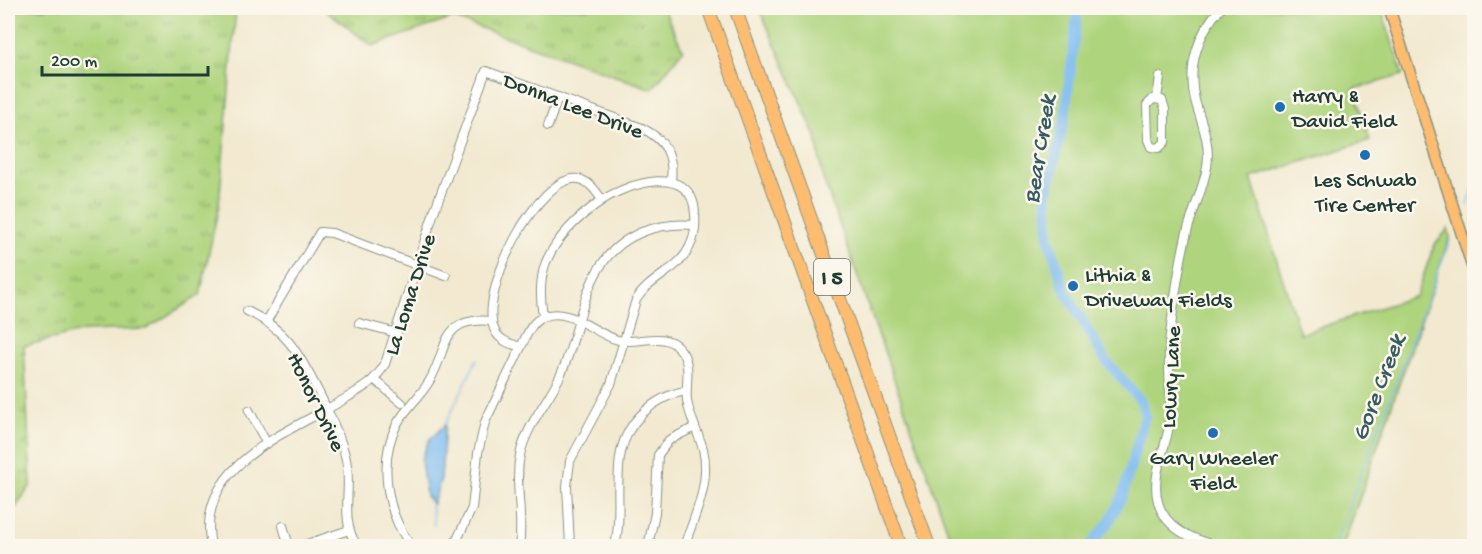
<svg xmlns="http://www.w3.org/2000/svg" width="1482" height="554" font-family="'Gochi Hand',sans-serif">
	<style>
		.grass { fill: url(#grass-tufts); stroke: #668858; stroke-width: 1.5 }
		.pitch { fill: #aed47d; stroke: #668858; stroke-width: 1.5 }
		.water { fill: #7ebbf1; stroke: #4e7c92; stroke-width: 1.5 }
		.lines { fill: none; stroke-linecap: round; stroke-linejoin: round }
		.stream { stroke: #7ebbf1; stroke-width: 1.5 }
		.river { stroke: #7ebbf1; stroke-width: 10 }
		.minor-casing { stroke: #889382; stroke-width: 10 }
		.major-casing { stroke: #889382; stroke-width: 13 }
		.highway-casing { stroke: #889382; stroke-width: 14 }
		.minor { stroke: #fff; stroke-width: 8 }
		.major { stroke: #fdbc70; stroke-width: 10 }
		.highway { stroke: #fdbc70; stroke-width: 12 }
		.poi-dot { fill: #1f6fb2; stroke: #fbf7ec; stroke-width: 2 }
		.labels { text-anchor: middle; stroke-width: 5; stroke-linejoin: round; paint-order: stroke }
		.shield { fill: #fbf7ec; stroke: #61756b; stroke-width: 1.5 }
		.shield-label { font-size: 21px; font-weight: bold; fill: #1f3d34 }
		.poi-label { font-size: 22px; fill: #1f3d34; stroke: #fbf7ec; text-anchor: start }
		.street-label { font-size: 22px; fill: #1f3d34; stroke: #fbf7ec }
		.water-label { font-size: 24px; font-style: italic; fill: #375c63; stroke: #fbf7ec }
	</style>
	<defs>
		<pattern id="grass-tufts" width="24" height="20" patternUnits="userSpaceOnUse" patternTransform="scale(1.5)"><rect width="24" height="20" fill="#aed47d"/><path d="M3 7l-1-3M5 7V3M7 7l1-3M15 17l-1-3M17 17v-4M19 17l1-3" fill="none" stroke="#8dad67"/></pattern>
	</defs>
	<rect width="100%" height="100%" fill="#fbf7ec"/>
	<filter id="ink" filterUnits="userSpaceOnUse"><feTurbulence type="fractalNoise" baseFrequency=".0167" numOctaves="2"/><feDisplacementMap in="SourceGraphic" scale="12" xChannelSelector="R" yChannelSelector="G"/><feConvolveMatrix kernelMatrix="1 2 1 2 8 2 1 2 1" color-interpolation-filters="sRGB"/></filter>
	<filter id="wash" filterUnits="userSpaceOnUse"><feTurbulence type="fractalNoise" baseFrequency=".008" numOctaves="4" result="noise"/><feDisplacementMap in="SourceGraphic" scale="24" xChannelSelector="R" yChannelSelector="G"/><feGaussianBlur stdDeviation="1.35" result="paint"/><feColorMatrix in="noise" values="0 0 0 0 0 0 0 0 0 0 0 0 0 0 0 0 0 1.4 0 .05"/><feComposite in="paint" operator="in"/></filter>
	<g filter="url(#wash)">
		<rect width="100%" height="100%" fill="#f2e9d0"/>
		<!-- grass -->
		<g class="grass">
			<path d="M8 8H236L219 205 200 295 146 329 84 331 24 346 31 485 8 518Z"/>
			<path d="M323 8H663L683 50 652 89 453 18 372 46Z"/>
		</g>
		<!-- pitch -->
		<path class="pitch" d="M759 8H1381L1403 75 1354 89 1370 140 1251 178 1300 334 1416 296 1434 246 1448 229 1450 237 1343 546H953L823 178 816 137Z"/>
		<!-- water -->
		<path class="water" d="M445 425 441 478 433 504 426 496 421 460 429 440Z"/>
		<g class="lines">
			<!-- stream -->
			<g class="stream">
				<path d="M1467 205 1474 188"/>
				<path d="M445 425 477 359"/>
				<path d="M431 504 434 525"/>
				<path d="M1334 546 1450 240"/>
			</g>
			<!-- river -->
			<path class="river" d="M1078 8 1065 118 1047 193 1049 239 1065 291 1106 361 1141 401 1145 416 1122 497 1109 522 1090 546"/>
		</g>
	</g>
	<g filter="url(#ink)">
		<g class="lines">
			<!-- minor casing -->
			<g class="minor-casing">
				<g id="minor">
					<path d="M1153 99 1162 100 1165 109V142L1159 148 1151 147 1148 140 1147 105Z"/>
					<path d="M1157 99 1160 77"/>
					<path d="M548 126 558 97"/>
					<path d="M602 200C596 191 590 182 579 179 539 172 476 294 495 331 500 341 511 344 521 347 527 335 531 321 545 316 570 307 595 334 618 340 638 345 663 330 679 348 693 363 685 383 687 401 690 418 698 432 703 449 711 482 695 516 684 546"/>
					<path d="M247 311C262 318 277 328 288 341 305 361 345 440 347 466 351 494 340 520 357 546"/>
					<path d="M543 316C540 298 539 280 546 262 556 238 579 216 601 201 628 183 693 162 695 214 696 225 695 236 690 246 680 270 650 277 636 300L611 384 570 461 567 486 570 546"/>
					<path d="M266 322 320 232 332 233 446 276"/>
					<path d="M359 323 397 333"/>
					<path d="M374 379 402 403"/>
					<path d="M249 410 267 444"/>
					<path d="M283 526 289 546"/>
					<path d="M211 546C194 465 288 433 343 400 360 390 375 382 385 364L434 212 486 71 642 128C665 140 674 154 671 181"/>
					<path d="M301 546 349 530"/>
					<path d="M412 546C386 515 378 461 397 424 406 408 421 396 430 380 449 347 440 316 492 321"/>
					<path d="M454 546 472 508 478 453 485 422 521 347"/>
					<path d="M519 546C524 516 514 485 520 455 527 424 548 402 561 374 585 321 581 257 642 232 660 225 675 223 695 225"/>
					<path d="M615 546C626 501 604 450 642 414 655 401 668 394 686 391"/>
					<path d="M648 546 655 513 658 455 669 440 695 427"/>
					<path d="M1216 546C1191 538 1166 530 1158 502 1151 476 1165 451 1169 426 1173 396 1166 365 1170 335 1174 301 1179 265 1187 232 1193 210 1203 189 1207 167 1211 142 1201 123 1195 100 1187 67 1198 32 1221 8"/>
				</g>
			</g>
			<!-- major casing -->
			<g class="major-casing">
				<path id="major" d="M1389 8 1474 272"/>
			</g>
			<!-- highway casing -->
			<g class="highway-casing">
				<g id="highway">
					<path d="M708 8 901 546"/>
					<path d="M735 8 929 546"/>
				</g>
			</g>
			<!-- minor -->
			<use href="#minor" class="minor"/>
			<!-- major -->
			<use href="#major" class="major"/>
			<!-- highway -->
			<use href="#highway" class="highway"/>
		</g>
	</g>
	<!-- markers -->
	<g class="poi-dot">
		<circle cx="1280" cy="107" r="6"/>
		<circle cx="1365" cy="155" r="6"/>
		<circle cx="1073" cy="286" r="6"/>
		<circle cx="1213" cy="433" r="6"/>
	</g>
	<g class="labels">
		<!-- shield labels -->
		<rect class="shield" x="814" y="259" width="36" height="36" rx="4.5"/>
		<g class="shield-label">
			<text x="832" y="284">I 5</text>
		</g>
		<!-- poi labels -->
		<g class="poi-label">
			<text x="1292" y="102">Harry &amp;<tspan x="1292" dy="25">David Field</tspan></text>
			<text x="1365" y="186" text-anchor="middle">Les Schwab<tspan x="1365" dy="25">Tire Center</tspan></text>
			<text x="1085" y="281">Lithia &amp;<tspan x="1085" dy="25">Driveway Fields</tspan></text>
			<text x="1213" y="464" text-anchor="middle">Gary Wheeler<tspan x="1213" dy="25">Field</tspan></text>
		</g>
		<!-- street labels -->
		<g class="street-label">
			<text transform="translate(574 104) rotate(21)" y="8">Donna Lee Drive</text>
			<text transform="translate(408 294) rotate(-72)" y="8">La Loma Drive</text>
			<text transform="translate(1169 377) rotate(-87)" y="8">Lowry Lane</text>
			<text transform="translate(318 401) rotate(64)" y="8">Honor Drive</text>
		</g>
		<!-- water labels -->
		<g class="water-label">
			<text transform="translate(1038 149) rotate(-81)" y="8">Bear Creek</text>
			<text transform="translate(1377 387) rotate(-69)" y="8">Gore Creek</text>
		</g>
	</g>
	<!-- margin -->
	<rect width="1482" height="554" fill="none" stroke="#fbf7ec" stroke-width="30"/>
	<!-- scale -->
	<path d="M42 66v9h166v-9" fill="none" stroke="#1f3d34" stroke-width="3"/>
	<text x="51" y="66" font-size="18" fill="#1f3d34" stroke="#fbf7ec" stroke-width="4.5" paint-order="stroke">200 m</text>
</svg>
